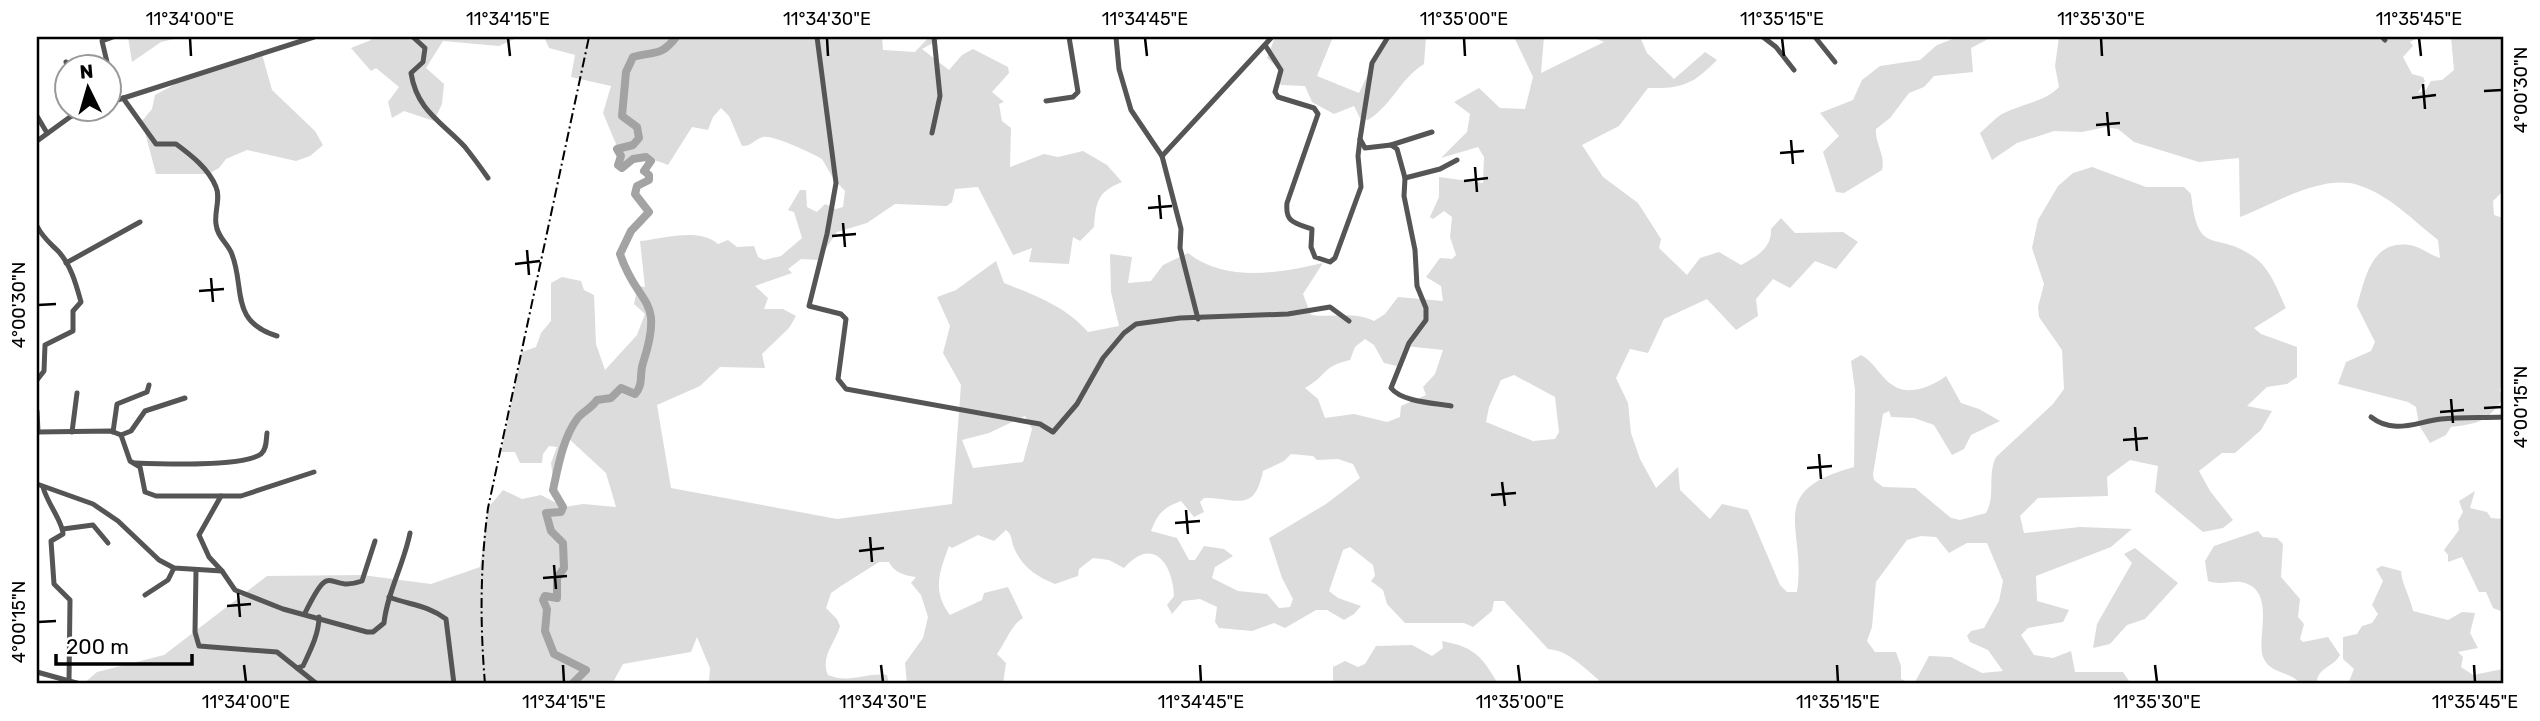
<svg xmlns="http://www.w3.org/2000/svg" width="2540" height="721" font-family="Rubik,sans-serif">
	<style>
		.green { fill: #dcdcdc; fill-rule: evenodd }
		.lines { fill: none; stroke-linecap: round; stroke-linejoin: round }
		.river { stroke: #a3a3a3; stroke-width: 8 }
		.minor { stroke: #555; stroke-width: 5 }
		.rail { stroke: #000; stroke-width: 2; stroke-dasharray: 10 3.5 2 3.5; stroke-linecap: butt }
		.ticks { fill: none; stroke: #000; stroke-width: 2.5 }
		.neatline { fill: none; stroke: #000; stroke-width: 2.5 }
		.ticks-label { font-size: 18px; text-anchor: middle; fill: #000 }
	</style>
	<rect width="100%" height="100%" fill="#fff"/>
	<!-- green -->
	<g class="green">
		<path d="M128 37H183L161 42 132 62Z"/>
		<path d="M370 37H519L499 46 443 41 426 68 444 84 442 104 434 121 404 111 392 118 388 102 399 87 376 68 371 71 351 48 371 40Z"/>
		<path d="M544 37H882L883 50 915 52 929 37H944L922 49 949 70 962 55 973 49 1008 67 1009 73 992 92 1004 102 999 104 1002 121 1011 128 1010 167 1044 154 1058 157 1083 151 1107 165 1122 182C1097 192 1096 202 1094 227L1080 241 1073 237 1069 264 1029 262 1032 248 1013 255 978 187 955 189 952 202 947 206 895 204 867 223 837 232 818 260 801 259 788 269 792 273 755 286 768 298 764 309H783L796 316 789 328 762 354 765 368 720 367 700 386 657 405 671 488 837 519 952 504 961 385 943 353 950 326 937 297 956 290 996 261 1004 283C1036 296 1065 306 1088 332L1119 326 1111 292 1110 254 1132 257 1128 283 1151 281 1163 265 1188 253C1226 283 1280 273 1323 263L1303 294 1311 315C1333 318 1353 311 1374 321L1385 314 1398 297 1443 301 1441 286 1426 277 1440 258 1452 259 1456 255 1450 237 1452 217 1444 211 1433 219 1430 217 1439 197V177L1483 183 1484 157 1478 147 1441 158 1467 132 1470 114 1454 102 1479 88 1500 108 1525 109 1533 77 1514 37H1544L1541 73 1604 42 1592 37H1640L1647 53 1674 79 1705 52 1717 60C1693 84 1683 89 1648 88L1619 126 1582 145 1603 177 1638 203 1661 239 1659 248 1687 275 1700 258 1719 252 1741 265C1756 257 1772 248 1771 229L1781 218 1795 233 1843 232 1858 242 1836 269 1815 261 1790 288 1773 279 1756 299 1758 316 1736 330 1707 299 1664 319 1648 353 1630 349 1616 378 1628 403 1631 433 1640 459 1656 488 1678 467 1680 490 1710 519 1722 504 1748 510 1780 585 1787 592H1797C1807 527 1763 492 1854 467L1855 390 1851 361 1861 355C1875 362 1880 378 1894 386 1910 396 1933 386 1946 376L1961 403 1979 409 2000 421 1971 435 1964 449 1952 455 1934 425 1914 418 1891 417 1889 411 1883 414 1873 474 1874 480 1883 487 1915 488 1951 518 1960 520 1986 513C1996 496 1987 475 1996 457L2053 404 2064 389 2062 350 2039 317 2038 307 2044 284 2032 248 2038 220 2058 186 2073 173 2092 167 2146 187H2184L2191 194C2198 260 2216 229 2254 257 2270 268 2278 291 2286 308L2254 328 2261 334 2297 347V377L2287 384 2267 387 2247 406 2272 411 2261 430 2235 453H2222L2199 471 2210 491 2233 520 2223 528 2203 532 2155 492 2158 466 2130 460 2107 477 2108 496 2038 498 2020 516 2024 533 2080 527 2132 529 2111 547 2036 576 2037 601 2069 610 2063 622 2028 628 2021 635 2034 655 2053 658 2071 651 2075 672H2123L2131 684H1914L1929 656 1951 657 1982 673 2003 671 1988 650 1970 642 1967 636 1971 631 1984 628 1999 601 2003 581 1987 543H1967L1949 553 1936 537 1921 536 1907 540 1876 582 1872 627 1867 641 1875 652H1896L1901 666V679L1912 684H1596L1599 680C1584 668 1568 650 1548 649L1504 601H1494L1492 611 1473 627 1464 623H1405L1387 604 1383 590 1371 581 1375 576 1373 565 1350 547 1343 550 1329 591 1338 598 1361 606 1354 614 1344 620 1327 610H1316L1285 628 1274 623 1252 631 1219 628 1215 622 1217 607 1200 599 1183 601 1172 614 1167 605 1174 596C1173 564 1153 535 1124 568L1109 560 1093 558 1079 569 1078 576 1055 584C1036 576 1021 567 1013 545 1011 538 1012 535 1006 530L994 541 978 535 952 548 949 546C939 573 932 591 950 615L982 600 984 593 1008 587 1023 618C1011 625 1006 642 997 654L1006 663 1003 684H907L905 663 923 638 928 617 921 595 911 583 916 577C906 576 893 572 889 562H879L841 586 831 593 826 608 837 619 840 626C835 644 820 656 828 675 849 684 867 672 887 675L889 684H715L709 681 710 668 697 637 691 652 623 664 612 684H83L97 672 164 655 267 576 362 575 431 584 480 567 488 508 503 490 522 499 541 495 564 507 583 504 616 507 606 473 568 438 554 485 551 463 557 447 549 446 543 454 542 463H520L515 452H501L522 352 536 347 541 333 551 321V283L562 277 581 281 584 290 594 295 596 344 605 370 637 335 645 314 634 304 638 286 645 287 640 241C663 239 699 227 718 244L728 240 737 247 754 246 758 257 764 260 781 256 802 238 794 212 788 210 800 190H806L807 207 817 212 825 204 836 209 843 207 845 191 833 178 822 159C811 153 774 135 763 137 755 139 752 146 742 146L729 116 721 108 713 117 708 130 692 127 668 165C649 158 638 154 622 168L618 165 621 156 603 113 611 86 571 77 575 55 549 48ZM1365 339 1374 345 1384 363 1397 366 1405 346 1443 350 1435 374 1423 387 1426 395 1401 406 1400 417 1387 422 1354 414 1325 418 1318 399 1305 388C1327 376 1322 366 1350 360L1355 347ZM1514 375 1555 397 1559 432 1555 439 1533 441 1486 422 1489 407 1501 380ZM1025 416 1032 429 1023 462 973 468 962 440 989 433ZM1291 454 1313 456 1317 460 1338 459 1353 464 1360 478 1326 504 1269 538 1282 578 1293 599 1290 607 1279 608 1267 594 1238 591 1212 578 1215 567 1233 556 1224 549 1204 546 1195 560H1189L1177 538 1151 531C1158 513 1163 508 1181 501L1194 517 1204 512 1200 502 1204 498C1236 497 1254 515 1263 471L1284 461Z"/>
		<path d="M1275 37H1333L1317 76 1359 93 1386 37H1426L1424 64C1399 80 1393 104 1368 120L1360 118 1354 106 1334 114 1312 102 1305 86 1281 85 1278 80 1279 69 1267 58Z"/>
		<path d="M1958 37H1992L1971 48 1973 72 1934 76 1924 87 1909 93 1890 118 1876 129C1875 144 1886 156 1882 170L1844 193 1836 192 1823 152 1839 136 1820 113 1853 100 1862 80 1880 66 1920 60 1937 45Z"/>
		<path d="M2059 37H2419L2410 42 2413 46 2403 57 2412 74 2423 77 2425 81 2418 93 2426 90 2431 81 2442 80 2454 70 2451 37H2503V191L2493 201 2494 215 2503 218V381L2500 390 2503 399C2485 423 2480 423 2451 427L2446 435 2430 443 2419 425 2416 407 2408 402 2338 384 2346 362 2371 351 2375 342 2357 306C2365 279 2371 240 2409 245 2419 246 2430 255 2440 258L2438 240C2414 221 2388 194 2358 185 2322 174 2273 204 2240 217L2239 158 2199 162 2134 142 2118 129 2106 127 2082 132 2054 131 2042 135 2017 143 1992 160 1980 133C1987 127 1994 119 2002 114 2020 104 2045 102 2059 87L2055 66Z"/>
		<path d="M262 54 272 90 315 131 323 145 310 156 296 161 247 150 226 159 219 168 208 174H156L142 121 152 109 155 95 183 80Z"/>
		<path d="M2475 491 2470 508 2487 512 2491 518 2503 519V612L2493 608 2486 592H2479L2462 557 2448 562V555L2444 550 2459 530 2458 521 2463 512 2459 501Z"/>
		<path d="M2258 531 2263 537 2277 538 2283 544 2281 577 2300 599 2298 617 2304 624 2300 639 2303 642 2328 637 2340 655C2334 667 2316 668 2317 684H2301C2291 671 2269 674 2263 657 2256 639 2276 593 2245 583 2234 579 2223 586 2208 581L2205 561 2214 546Z"/>
		<path d="M2135 548 2178 583 2145 619 2127 625 2110 644 2093 648 2097 624 2132 563 2124 554Z"/>
		<path d="M2382 566 2401 571C2402 585 2410 596 2413 611L2448 620 2462 612 2475 613 2470 633 2478 648 2458 652 2463 657 2461 667 2473 675 2503 669V684H2348L2354 669 2343 659V637L2357 634 2362 626 2372 623 2378 614 2372 605 2383 581 2376 569Z"/>
		<path d="M1442 641C1474 647 1482 656 1498 684H1333V667L1345 661 1358 667 1365 664 1376 646 1412 645 1432 656 1443 648Z"/>
	</g>
	<g class="lines">
		<!-- river -->
		<path class="river" d="M572 684 586 670 554 654 545 631 547 609 543 600 545 596 557 598V578L564 568 563 543 551 531 546 513 561 512 563 507 553 490C558 467 563 438 577 419 582 412 591 409 597 400L611 398 621 388 635 394C644 384 639 375 643 363 665 295 638 308 620 254L631 231 649 212 635 194 637 186 649 180V175L644 171 651 161 646 157 633 159 622 168 618 165 621 156 617 149 633 145 639 138 637 127 622 116 626 72 633 57C654 51 661 57 676 37"/>
		<!-- minor -->
		<g class="minor">
			<path d="M113 37 102 41 116 100"/>
			<path d="M413 37 425 48 423 62 411 73C417 111 442 122 465 147 473 157 481 168 488 178"/>
			<path d="M817 37 836 183 827 234 809 306 841 314 846 319 838 379 846 389 1040 424 1053 432 1077 404 1103 358 1124 333 1136 324 1180 318 1288 314 1330 307 1349 321"/>
			<path d="M1116 37 1119 69 1131 110 1162 156 1181 229 1180 248 1198 319"/>
			<path d="M1388 37 1372 63 1360 139 1365 148 1391 145 1397 149 1405 178 1404 196 1415 250 1417 286 1426 308V320L1409 343 1391 388C1402 402 1434 403 1451 406"/>
			<path d="M1763 37 1776 47 1794 70"/>
			<path d="M1815 37 1835 62"/>
			<path d="M2382 37 2385 40"/>
			<path d="M1265 45 1281 70 1275 92 1278 97 1314 108 1318 114 1287 203C1285 223 1295 223 1312 229L1311 247 1315 257 1330 262 1335 258 1361 187 1358 156 1360 139"/>
			<path d="M66 62 67 66"/>
			<path d="M123 98 156 144H176C191 155 209 169 216 187 221 198 214 212 216 224 217 236 226 242 231 252 246 286 228 321 277 336"/>
			<path d="M1046 101 1073 97 1078 92 1069 37"/>
			<path d="M108 103 314 37"/>
			<path d="M37 116 47 133"/>
			<path d="M932 133 940 96 934 37"/>
			<path d="M37 141 70 117 92 108"/>
			<path d="M1391 145 1432 132"/>
			<path d="M1162 156 1272 37"/>
			<path d="M1405 178 1440 169 1457 160"/>
			<path d="M37 226C43 238 49 242 58 251 71 265 76 284 81 302L73 311V331L45 345 44 371 37 380"/>
			<path d="M66 263 140 222"/>
			<path d="M37 411 38 432"/>
			<path d="M2371 417C2394 435 2416 422 2441 419 2462 417 2483 418 2503 417"/>
			<path d="M37 432 111 431 121 435 130 461 140 467 145 492 156 496H241L314 472"/>
			<path d="M72 432 77 393"/>
			<path d="M113 432 117 404 147 392 149 385"/>
			<path d="M121 435 131 431 145 411 185 398"/>
			<path d="M135 463C159 464 243 467 261 454 267 449 266 440 267 433"/>
			<path d="M37 484 93 504 118 521 159 560 174 568 222 571 235 590 283 609 367 632H373L384 623C387 593 404 564 410 533"/>
			<path d="M43 487C47 503 63 522 63 534L51 541 54 584 70 600 69 681"/>
			<path d="M221 496 199 535 209 557 222 571"/>
			<path d="M63 529 93 525 108 543"/>
			<path d="M196 570 195 632 199 646 277 652 317 684"/>
			<path d="M145 595 168 580 174 568"/>
			<path d="M389 597C410 605 427 605 446 619L454 684"/>
			<path d="M305 613C333 556 325 594 362 581L375 541"/>
			<path d="M297 668 303 666C310 651 319 634 319 617"/>
			<path d="M37 672 80 684"/>
		</g>
		<!-- rail -->
		<path class="rail" d="M485 684C480 624 480 568 488 508L589 37"/>
	</g>
	<!-- ticks -->
	<path class="ticks" d="M190 38 191 56M508 38 510 56M827 38 828 56M1145 38 1147 56M1464 38 1465 56M1782 38 1784 56M2101 38 2102 56M2419 38 2421 56M2423 84 2425 109M2484 91 2502 90M2412 98 2436 95M2107 112 2109 136M2096 125 2120 123M1791 140 1793 164M1780 153 1804 151M1475 167 1477 192M1464 181 1488 178M1159 195 1161 219M1148 208 1172 206M843 223 845 247M832 236 856 234M527 250 529 275M515 264 540 261M211 278 213 302M199 291 224 289M38 305 56 304M2451 399 2453 423M2484 408 2502 407M2440 412 2464 410M2135 427 2137 451M2123 440 2148 438M1819 454 1821 479M1807 468 1832 466M1502 482 1505 506M1491 495 1516 493M1186 510 1188 534M1175 523 1200 521M870 537 872 562M859 551 884 548M554 565 556 589M543 578 567 576M238 593 240 617M227 606 251 604M38 622 56 621M244 665 246 682M563 665 564 682M881 665 883 682M1200 665 1201 682M1518 665 1520 682M1837 665 1838 682M2155 665 2157 682M2474 665 2475 682"/>
	<!-- border -->
	<rect width="2540" height="721" fill="none" stroke="#ffffff" stroke-width="77"/>
	<!-- north arrow -->
	<g transform="translate(88 88) rotate(355)"><circle r="33" fill="#ffffff" stroke="#999999" stroke-width="2"/>
	<path d="M0-5L12 26L0 18L-12 26Z" fill="#000000"/>
	<text y="-10" font-size="19" font-weight="bold" text-anchor="middle" fill="#000000">N</text>
	</g>
	<!-- scale -->
	<path d="M56 654v10h136v-10" fill="none" stroke="#000000" stroke-width="3.5"/>
	<text x="66" y="654" font-size="21" fill="#000000" stroke="#ffffff" stroke-width="5" paint-order="stroke">200 m</text>
	<rect x="38" y="38" width="2464" height="644" class="neatline"/>
	<g class="ticks-label">
		<text x="190" y="25">11°34'00"E</text>
		<text x="508" y="25">11°34'15"E</text>
		<text x="827" y="25">11°34'30"E</text>
		<text x="1145" y="25">11°34'45"E</text>
		<text x="1464" y="25">11°35'00"E</text>
		<text x="1782" y="25">11°35'15"E</text>
		<text x="2101" y="25">11°35'30"E</text>
		<text x="2419" y="25">11°35'45"E</text>
		<text transform="translate(2521 90) rotate(-90)" y="6">4°00'30"N</text>
		<text transform="translate(19 305) rotate(-90)" y="6">4°00'30"N</text>
		<text transform="translate(2521 407) rotate(-90)" y="6">4°00'15"N</text>
		<text transform="translate(19 622) rotate(-90)" y="6">4°00'15"N</text>
		<text x="246" y="708">11°34'00"E</text>
		<text x="564" y="708">11°34'15"E</text>
		<text x="883" y="708">11°34'30"E</text>
		<text x="1201" y="708">11°34'45"E</text>
		<text x="1520" y="708">11°35'00"E</text>
		<text x="1838" y="708">11°35'15"E</text>
		<text x="2157" y="708">11°35'30"E</text>
		<text x="2475" y="708">11°35'45"E</text>
	</g>
</svg>
